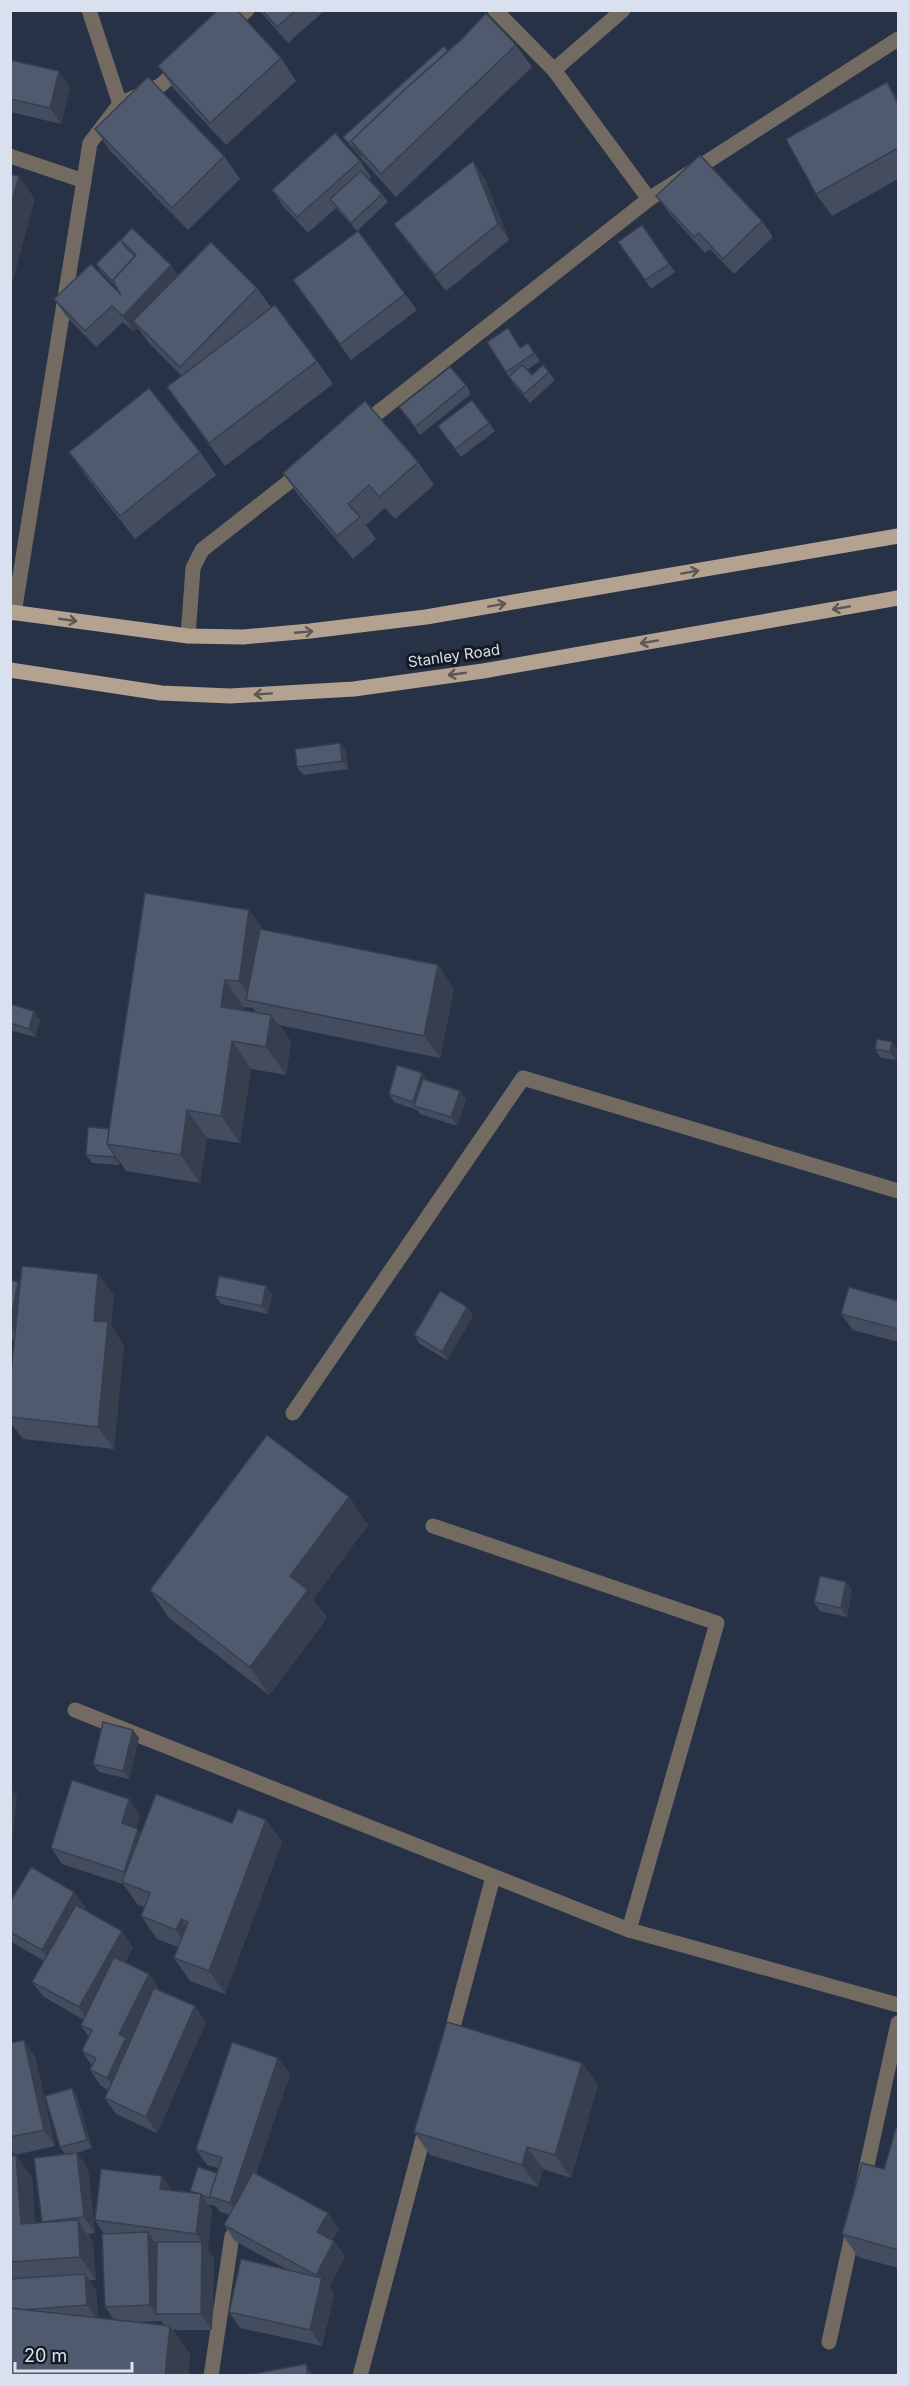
<svg xmlns="http://www.w3.org/2000/svg" width="909" height="2386" font-family="Inter,sans-serif">
	<style>
		.lines { fill: none; stroke-linecap: round; stroke-linejoin: round }
		.service { stroke: #736b62; stroke-width: 15 }
		.minor { stroke: #736b62; stroke-width: 15 }
		.primary { stroke: #b4a291; stroke-width: 15 }
		.wall { fill: #444d5f; fill-rule: evenodd }
		.shaded-wall { fill: #373f4e }
		.building { fill: #4f5a6f; stroke: #373f4e; stroke-width: 1.5 }
		.oneway { stroke: #5d5754 }
		.labels { text-anchor: middle; stroke-width: 6; stroke-linejoin: round; paint-order: stroke }
		.street-label { font-size: 15px; fill: #dae1ee; stroke: #151a23 }
	</style>
	<rect width="100%" height="100%" fill="#283246"/>
	<g class="lines">
		<!-- service -->
		<g class="service">
			<path d="M863 2184 898 2023"/>
			<path d="M829 2342 854 2226"/>
		</g>
		<!-- minor -->
		<g class="minor">
			<path d="M89 10 120 104"/>
			<path d="M495 10 554 70 649 199"/>
			<path d="M227 28 247 10"/>
			<path d="M554 70 623 10"/>
			<path d="M10 156 84 181"/>
			<path d="M361 426 649 199 898 39"/>
			<path d="M14 613 90 143 120 104 161 85 183 65"/>
			<path d="M188 636 193 568 202 550 304 470"/>
			<path d="M293 1413 523 1078 898 1191"/>
			<path d="M433 1526 717 1623 629 1930"/>
			<path d="M75 1710 629 1930 898 2005"/>
			<path d="M449 2042 493 1877"/>
			<path d="M211 2376 232 2236"/>
			<path d="M360 2376 427 2123"/>
		</g>
		<!-- primary -->
		<g class="primary">
			<path d="M10 612 188 636 243 637 310 631 426 617 898 536"/>
			<path d="M10 670 161 693 230 696 354 689 483 671 898 598"/>
		</g>
	</g>
	<!-- wall -->
	<g class="wall">
		<path d="M259 10H325L288 43Z"/>
		<path d="M516 45 532 67 396 197 349 145 343 137 448 51Z"/>
		<path d="M281 58 296 81 226 145 174 89 158 66Z"/>
		<path d="M10 60 70 87 61 124 10 112Z"/>
		<path d="M898 99V179L832 216 816 194Z"/>
		<path d="M95 129 224 156 240 179 188 230 111 152Z"/>
		<path d="M360 161 371 177 369 180 382 194 388 202 357 231 336 208 308 233 283 206 272 190Z"/>
		<path d="M484 177 509 240 446 291 406 240 394 224Z"/>
		<path d="M656 196 762 221 773 237 734 274 710 249 705 253 668 212Z"/>
		<path d="M642 225 675 272 651 289 618 242Z"/>
		<path d="M121 239 178 275 257 288 271 307 317 361 333 384 225 466 167 387 182 376 149 343 138 328 134 332 123 322 96 347 65 315 54 299 121 295 118 289 101 272 96 264Z"/>
		<path d="M293 280 405 294 417 310 351 360Z"/>
		<path d="M487 342 521 347 528 343 540 361 527 370 532 375 549 372 555 380 530 403 514 385Z"/>
		<path d="M466 385 471 394 420 435 399 407Z"/>
		<path d="M472 400 495 431 461 457 438 426Z"/>
		<path d="M69 452H200L216 475 135 539 85 475Z"/>
		<path d="M418 462 434 485 395 519 385 508 366 525 376 539 353 559 299 496 283 473Z"/>
		<path d="M340 743 346 752 348 769 303 775 297 767Z"/>
		<path d="M249 910 263 930 454 988 440 1058 279 1025 291 1042 286 1075 251 1069 240 1143 207 1138 200 1183 126 1171 120 1162 119 1165 92 1163 86 1155 109 1129ZM244 1007 253 1008 255 1012 244 1010Z"/>
		<path d="M10 1004 40 1020 35 1037 10 1030Z"/>
		<path d="M875 1049 898 1050 896 1060 881 1058Z"/>
		<path d="M428 1081 460 1091 466 1100 457 1126 420 1114 417 1110 394 1102 389 1094Z"/>
		<path d="M98 1274 114 1296 111 1326 124 1345 114 1449 23 1439 10 1422V1382L15 1340 10 1339V1280L18 1282 20 1285Z"/>
		<path d="M266 1286 272 1295 268 1314 221 1304 215 1296Z"/>
		<path d="M898 1301V1342L853 1330 841 1314Z"/>
		<path d="M467 1307 473 1316 447 1360 420 1344 414 1335Z"/>
		<path d="M349 1497 368 1525 313 1599 327 1618 269 1695 169 1618 150 1590Z"/>
		<path d="M846 1582 852 1590 847 1617 820 1611 814 1602Z"/>
		<path d="M133 1730 139 1738 129 1779 99 1772 93 1764Z"/>
		<path d="M140 1815 136 1828 141 1833 266 1820 282 1842 225 1994 190 1981 174 1958 178 1947 157 1939 141 1916 144 1907 138 1905 123 1884 62 1864 51 1848Z"/>
		<path d="M10 1902 86 1908 85 1910 133 1947 125 1962 149 1974 160 1990 206 2022 157 2133 116 2114 105 2098 108 2090 101 2086 90 2070 92 2066 82 2051 89 2037 81 2025 84 2020 44 1997 32 1982 44 1961 10 1941Z"/>
		<path d="M10 2043 35 2056 55 2146 15 2155 10 2148Z"/>
		<path d="M582 2063 598 2085 571 2178 543 2169 538 2187 430 2155 414 2132Z"/>
		<path d="M290 2074 256 2173 339 2229 332 2240 345 2257 329 2287 334 2294 322 2346 240 2328 229 2312 288 2270 235 2241 224 2225 230 2215 220 2212 215 2205V2206L208 2204 212 2210 207 2250 214 2258 212 2330H173L190 2354 188 2376H10V2156L16 2155 32 2178 35 2223H42L65 2154 60 2147 72 2088 77 2097 92 2148 73 2154 77 2153 88 2169 95 2233 88 2234 93 2243 96 2280H89L96 2290 98 2318 114 2320 105 2307 104 2234 95 2220 171 2190 192 2193 190 2191 217 2173 218 2168 207 2165 196 2149ZM161 2321 164 2325 135 2322Z"/>
		<path d="M898 2128V2268L858 2257 842 2234 884 2169Z"/>
	</g>
	<!-- shaded-wall -->
	<g class="shaded-wall">
		<path d="M59 71 70 87 61 124 50 108Z"/>
		<path d="M887 82 898 99V104Z"/>
		<path d="M473 161 484 177 509 240 498 224Z"/>
		<path d="M19 176 35 199 13 281 10 277V209Z"/>
		<path d="M171 265 182 281 133 321 138 328 134 332 123 316Z"/>
		<path d="M340 743 346 752 348 769 342 761Z"/>
		<path d="M249 910 269 938 252 1001 239 981Z"/>
		<path d="M438 965 454 988 440 1058 424 1036Z"/>
		<path d="M225 980 244 1007 240 1034 221 1007Z"/>
		<path d="M34 1011 40 1020 35 1037 29 1029Z"/>
		<path d="M271 1015 291 1042 286 1075 266 1047Z"/>
		<path d="M232 1041 251 1069 240 1143 221 1116Z"/>
		<path d="M892 1042 898 1050 896 1060 890 1052Z"/>
		<path d="M422 1073 428 1081 416 1107 413 1102Z"/>
		<path d="M460 1091 466 1100 457 1126 451 1117Z"/>
		<path d="M187 1110 207 1138 200 1183 181 1155Z"/>
		<path d="M114 1154 120 1162 119 1165 114 1157Z"/>
		<path d="M98 1274 114 1296 111 1326 124 1345 114 1449 98 1427 94 1321Z"/>
		<path d="M18 1282 29 1298 21 1341 10 1326Z"/>
		<path d="M266 1286 272 1295 268 1314 262 1306Z"/>
		<path d="M467 1307 473 1316 447 1360 442 1352Z"/>
		<path d="M349 1497 368 1525 313 1599 327 1618 269 1695 250 1667 290 1576Z"/>
		<path d="M846 1582 852 1590 847 1617 841 1608Z"/>
		<path d="M133 1730 139 1738 129 1779 123 1771Z"/>
		<path d="M10 1786 17 1796 10 1862Z"/>
		<path d="M129 1799 140 1815 133 1839 122 1823Z"/>
		<path d="M266 1820 282 1842 225 1994 209 1971Z"/>
		<path d="M138 1829 149 1845 135 1888 124 1872Z"/>
		<path d="M74 1892 86 1908 53 1966 42 1950Z"/>
		<path d="M181 1919 197 1941 192 1953 176 1930Z"/>
		<path d="M122 1931 133 1947 90 2023 79 2007Z"/>
		<path d="M149 1974 160 1990 132 2046 118 2094 107 2078 119 2034Z"/>
		<path d="M195 2006 206 2022 157 2133 146 2117Z"/>
		<path d="M24 2040 35 2056 55 2146 44 2130Z"/>
		<path d="M278 2058 290 2074 241 2219 230 2203Z"/>
		<path d="M582 2063 598 2085 571 2178 555 2155Z"/>
		<path d="M72 2088 77 2097 92 2148 87 2140Z"/>
		<path d="M527 2147 543 2169 538 2187 522 2165Z"/>
		<path d="M77 2153 88 2169 95 2233 84 2217Z"/>
		<path d="M16 2155 32 2178 36 2247 21 2224Z"/>
		<path d="M162 2176 173 2192 160 2189Z"/>
		<path d="M201 2194 212 2210 208 2250 196 2234Z"/>
		<path d="M328 2213 339 2229 328 2248 317 2232Z"/>
		<path d="M78 2220 93 2243 96 2280 80 2257Z"/>
		<path d="M148 2232 159 2248 156 2314 150 2305Z"/>
		<path d="M334 2241 345 2257 329 2287 334 2294 322 2346 310 2330 316 2275Z"/>
		<path d="M202 2242 214 2258 212 2330 201 2314Z"/>
		<path d="M85 2274 96 2290 98 2321 87 2305Z"/>
		<path d="M170 2326 190 2354 188 2376H165Z"/>
		<path d="M306 2364 314 2376H308Z"/>
	</g>
	<!-- building -->
	<g class="building">
		<path d="M218 10H237L281 58 210 123 158 66Z"/>
		<path d="M262 10H296L277 27Z"/>
		<path d="M486 13 516 45 381 174 351 141 403 91 463 38Z"/>
		<path d="M444 46 448 51 403 91 351 141 361 156 343 137Z"/>
		<path d="M10 60 59 71 50 108 10 99Z"/>
		<path d="M148 77 224 156 172 208 95 129Z"/>
		<path d="M887 82 898 104V148L816 194 786 139Z"/>
		<path d="M335 133 360 161 297 217 272 190Z"/>
		<path d="M700 155 762 221 723 259 699 233 694 237 656 196Z"/>
		<path d="M473 161 498 224 435 275 394 224Z"/>
		<path d="M361 171 382 194 351 223 330 199Z"/>
		<path d="M10 174 19 176 10 209Z"/>
		<path d="M642 225 669 264 645 280 618 242Z"/>
		<path d="M132 228 171 265 123 316 112 306 85 331 54 299 91 264 121 295 113 280 136 255 121 240Z"/>
		<path d="M358 231 405 294 340 344 293 280Z"/>
		<path d="M121 239V240L126 248 135 256 113 280 115 284 96 264Z"/>
		<path d="M211 242 257 288 180 367 133 321Z"/>
		<path d="M275 305 317 361 209 443 167 387Z"/>
		<path d="M508 328 520 348 528 343 534 353 506 372 487 342Z"/>
		<path d="M522 365 532 375 543 365 549 372 524 394 509 377Z"/>
		<path d="M450 367 466 385 415 427 399 407Z"/>
		<path d="M149 388 200 452 120 516 69 452Z"/>
		<path d="M472 400 489 423 455 449 438 426Z"/>
		<path d="M365 401 418 462 379 497 369 485 348 504 360 517 337 536 283 473Z"/>
		<path d="M340 743 342 761 297 767 295 749Z"/>
		<path d="M145 893 249 910 239 981 225 980 221 1007 271 1015 266 1047 232 1041 221 1116 187 1110 181 1155 107 1144Z"/>
		<path d="M260 929 438 965 424 1036 246 1000Z"/>
		<path d="M10 1004 34 1011 29 1029 10 1023Z"/>
		<path d="M877 1039 892 1042 890 1052 875 1049Z"/>
		<path d="M397 1065 422 1073 413 1102 389 1094Z"/>
		<path d="M423 1079 460 1091 451 1117 414 1106Z"/>
		<path d="M88 1127 109 1129 107 1144 114 1154V1157L86 1155Z"/>
		<path d="M22 1266 98 1274 94 1321 108 1322 98 1427 10 1417V1382Z"/>
		<path d="M219 1276 266 1286 262 1306 215 1296Z"/>
		<path d="M10 1280 18 1282 10 1323Z"/>
		<path d="M849 1287 898 1301V1329L841 1314Z"/>
		<path d="M440 1291 467 1307 442 1352 414 1335Z"/>
		<path d="M267 1435 349 1497 290 1576 308 1590 250 1667 150 1590Z"/>
		<path d="M820 1576 846 1582 841 1608 814 1602Z"/>
		<path d="M103 1722 133 1730 123 1771 93 1764Z"/>
		<path d="M72 1780 129 1799 122 1823 138 1829 124 1872 51 1848Z"/>
		<path d="M156 1794 232 1823 238 1809 266 1820 209 1971 174 1958 188 1922 181 1919 176 1930 141 1916 150 1893 122 1882Z"/>
		<path d="M31 1867 74 1892 42 1950 10 1932V1902Z"/>
		<path d="M76 1905 122 1931 79 2007 32 1982Z"/>
		<path d="M114 1957 149 1974 119 2034 126 2038 107 2078 90 2070 96 2058 82 2051 92 2030 81 2025Z"/>
		<path d="M154 1988 195 2006 146 2117 105 2098Z"/>
		<path d="M447 2022 582 2063 555 2155 527 2147 522 2165 414 2132Z"/>
		<path d="M24 2040 44 2130 10 2137V2043Z"/>
		<path d="M232 2042 278 2058 230 2203 209 2196 222 2158 196 2149Z"/>
		<path d="M72 2088 87 2140 60 2147 45 2096Z"/>
		<path d="M896 2128H898V2250L842 2234 862 2163 884 2169Z"/>
		<path d="M77 2153 84 2217 42 2222 34 2158Z"/>
		<path d="M16 2155 21 2224 78 2220 80 2257 10 2262V2156Z"/>
		<path d="M198 2167 217 2173 209 2198 201 2195V2194L190 2191Z"/>
		<path d="M101 2169 162 2176 160 2189 201 2194 196 2234 95 2220Z"/>
		<path d="M253 2172 328 2213 317 2232 334 2241 316 2275 224 2225Z"/>
		<path d="M148 2232 150 2305 105 2307 102 2234Z"/>
		<path d="M157 2242H202L201 2314H156Z"/>
		<path d="M241 2259 322 2278 310 2330 229 2312Z"/>
		<path d="M85 2274 87 2305 21 2310 10 2308V2279Z"/>
		<path d="M10 2308 170 2326 165 2376H10Z"/>
		<path d="M306 2364 308 2376H242Z"/>
	</g>
	<!-- one-way arrows -->
	<defs><path id="oneway-shaft" d="M-6 0H5M1.5-3L5.5 0L1.5 3" fill="none" stroke-width="1.6" stroke-linecap="round" stroke-linejoin="round" transform="scale(1.5)"/></defs>
	<g class="oneway">
		<use href="#oneway-shaft" transform="translate(690 572) rotate(-10)"/>
		<use href="#oneway-shaft" transform="translate(497 605) rotate(-10)"/>
		<use href="#oneway-shaft" transform="translate(841 608) rotate(170)"/>
		<use href="#oneway-shaft" transform="translate(68 620) rotate(8)"/>
		<use href="#oneway-shaft" transform="translate(304 632) rotate(-5)"/>
		<use href="#oneway-shaft" transform="translate(649 642) rotate(170)"/>
		<use href="#oneway-shaft" transform="translate(457 674) rotate(172)"/>
		<use href="#oneway-shaft" transform="translate(263 694) rotate(176)"/>
	</g>
	<g class="labels">
		<!-- street labels -->
		<g class="street-label">
			<text transform="translate(454 656) rotate(-8)" y="5">Stanley Road</text>
		</g>
	</g>
	<!-- border -->
	<rect width="909" height="2386" fill="none" stroke="#dae1ee" stroke-width="24"/>
	<!-- scale -->
	<path d="M15 2362v9h117v-9" fill="none" stroke="#dae1ee" stroke-width="3"/>
	<text x="24" y="2362" font-size="18" fill="#dae1ee" stroke="#151a23" stroke-width="4.5" paint-order="stroke">20 m</text>
</svg>
